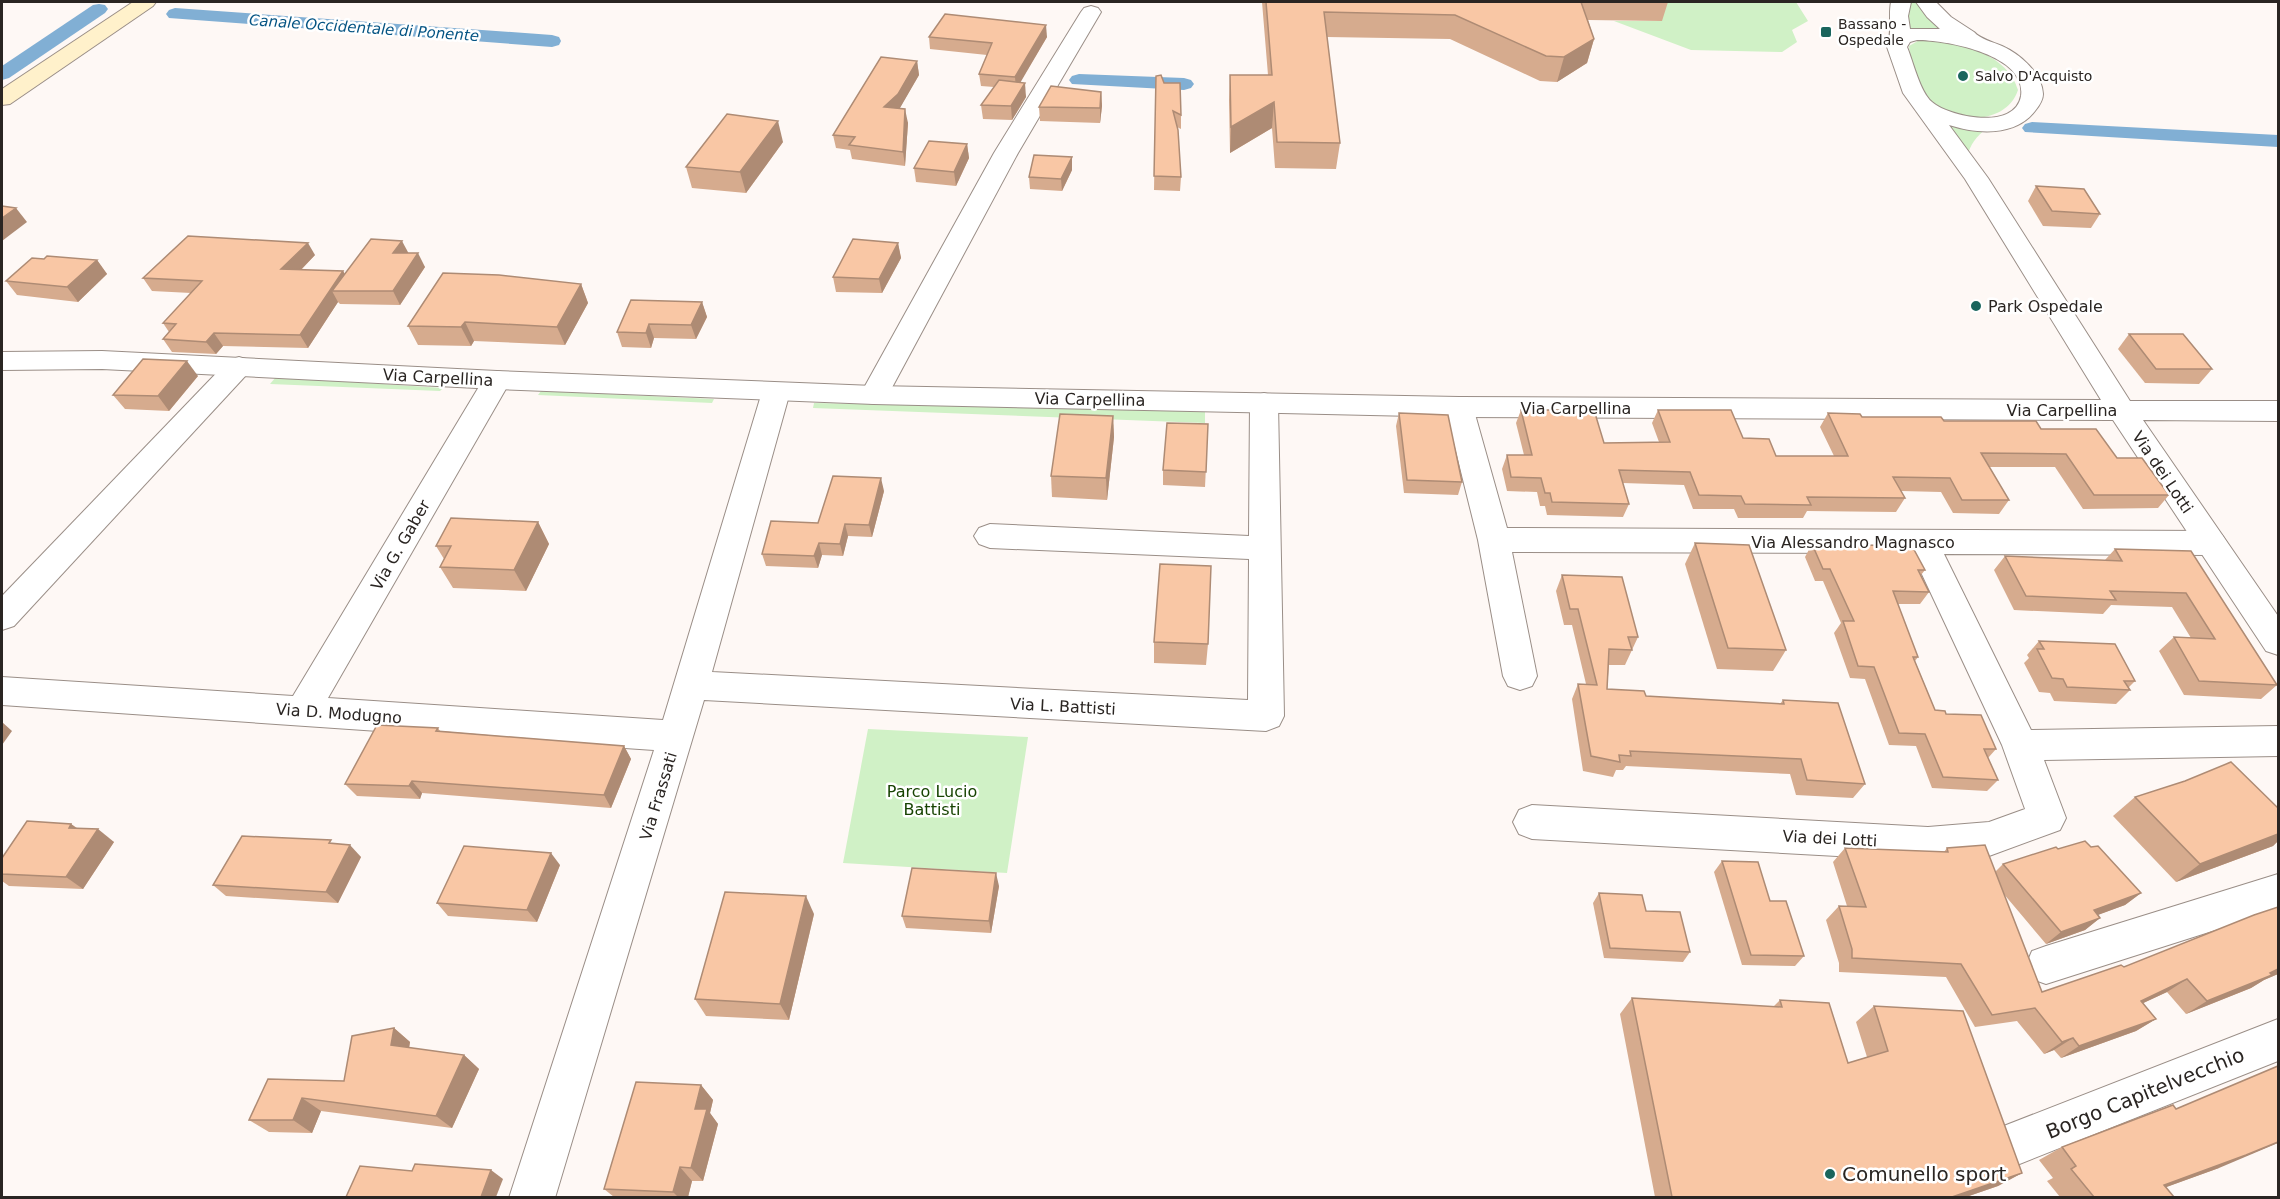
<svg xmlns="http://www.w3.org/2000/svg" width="2280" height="1199" font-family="'DejaVu Sans',sans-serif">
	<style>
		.green { fill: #d0f1c6 }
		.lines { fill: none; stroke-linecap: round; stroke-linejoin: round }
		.canal { fill: #81afd4; fill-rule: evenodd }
		.minor-casing { stroke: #9a8e87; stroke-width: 2 }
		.tertiary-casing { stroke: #9a8e87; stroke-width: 2 }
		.secondary-casing { stroke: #9a8e87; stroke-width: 2 }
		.minor { fill: #fff; fill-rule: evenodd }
		.tertiary { fill: #fff; fill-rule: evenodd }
		.secondary { fill: #fff1cb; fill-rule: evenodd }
		.wall { fill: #d6ab8e }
		.shaded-wall { fill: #ae8b74 }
		.building { fill: #f9c7a5; stroke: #ae8b74; stroke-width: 1.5 }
		.poi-dot { fill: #1a655d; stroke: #fff; stroke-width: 2 }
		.labels { text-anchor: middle; stroke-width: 5; stroke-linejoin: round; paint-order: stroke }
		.far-poi-label { font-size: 14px; fill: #2a2522; stroke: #fff; text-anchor: start }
		.far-water-label { font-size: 15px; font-style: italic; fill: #055483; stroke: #fff }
		.poi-label { font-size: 16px; fill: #2a2522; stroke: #fff; text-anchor: start }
		.street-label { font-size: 16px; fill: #2a2522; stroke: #fff }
		.park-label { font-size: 16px; fill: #174302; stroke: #fff }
		.near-street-label { font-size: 20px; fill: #2a2522; stroke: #fff }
		.near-poi-label { font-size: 20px; fill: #2a2522; stroke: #fff; text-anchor: start }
	</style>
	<rect width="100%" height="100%" fill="#fef8f5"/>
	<!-- green -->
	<g class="green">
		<path d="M1653 2H1796L1808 21 1792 30 1797 42 1782 52 1691 50 1614 21H1660Z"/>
		<path d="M1911 2H1918L1947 30 1909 28 1908 20Z"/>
		<path d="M1931 37C1963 46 2007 53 2018 90 2006 127 1949 124 1927 99 1916 86 1910 63 1909 46L1923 38Z"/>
		<path d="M1945 121 1987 128C1976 137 1970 144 1967 158Z"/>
		<path d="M276 377 443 388 440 391 270 384Z"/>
		<path d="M541 391 714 399 712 403 538 395Z"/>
		<path d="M814 403 1205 410V423L813 408Z"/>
		<path d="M868 729 1028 737 1007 873 843 863Z"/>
	</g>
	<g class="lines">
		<!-- canal -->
		<g class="canal">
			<path d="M99 4 105 5 108 9 105 13 9 78 2 80V66L93 5Z"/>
			<path d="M175 8 552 35 559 37 561 41 559 45 552 47 169 18 166 14 169 10Z"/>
			<path d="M1079 74 1184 78 1191 80 1194 84 1191 88 1184 90 1072 84 1069 80 1072 76Z"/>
			<path d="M2032 122 2278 135V147L2025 132 2022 128 2025 124Z"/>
		</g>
		<!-- minor casing -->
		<g class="minor-casing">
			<g id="minor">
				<path d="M1091 6 1098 8 1101 12 1018 153 888 395 884 402 874 404 864 402 860 395 994 153 1081 12 1084 8Z"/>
				<path d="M239 357 249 360 253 366 249 372 14 626 2 630V596L229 360Z"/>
				<path d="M497 371 507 373 511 380 328 698 663 720 762 392 766 385 776 383 786 385 790 392 712 672 1248 700 1249 559 990 548 979 544 974 536 979 528 990 524 1249 536 1250 403 1254 396 1264 393 1274 396 1278 403 1284 716 1279 726 1266 731 704 700 555 1198H509L654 750 2 705V677L293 696 483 380 487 373Z"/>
				<path d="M1459 397 1469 400 1473 407 1507 528 2211 531 2222 535 2227 543 2222 551 2211 555 1944 554 2031 730 2278 726V756L2044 760 2066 818 2060 830 1989 856 1928 861 1532 839 1519 834 1513 822 1519 810 1532 805 1928 827 1989 822 2025 809 2002 745 1912 553 1512 552 1537 676 1532 686 1520 690 1508 686 1503 676 1478 540 1445 407 1449 400Z"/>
				<path d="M2278 874V910L2046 984 2032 979 2026 965 2032 951 2046 946Z"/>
				<path d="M2278 1019V1061L2012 1167 1996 1161 1990 1145 1996 1129Z"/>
			</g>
		</g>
		<!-- tertiary casing -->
		<g class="tertiary-casing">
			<path id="tertiary" d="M1891 2H1911L1908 16 1910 29H1940L1927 17 1916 2H1936L1951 17 1974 32C1980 39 1993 42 2002 46 2020 54 2042 73 2043 94 2043 100 2039 106 2035 111 2015 137 1977 134 1949 125L1988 178 2130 401H2278V421L2143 420 2278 616V655L2266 651 2113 420 1459 417 874 404 497 389 102 369 2 370V352L102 351 497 371 874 386 1459 397 2101 400 1965 179 1903 93 1887 47C1893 32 1888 18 1891 2ZM1917 40C1945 40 2027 54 2021 96 2015 131 1949 117 1932 102 1920 92 1913 61 1907 47L1910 42Z"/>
		</g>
		<!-- secondary casing -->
		<g class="secondary-casing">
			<path id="secondary" d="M133 2H156L153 6 10 104 2 105V89Z"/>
		</g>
		<!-- minor -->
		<use href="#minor" class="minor"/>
		<!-- tertiary -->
		<use href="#tertiary" class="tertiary"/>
		<!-- secondary -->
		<use href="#secondary" class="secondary"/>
	</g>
	<!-- wall -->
	<g class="wall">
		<path d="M1262 2H1668L1662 21 1588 20 1594 39 1587 63 1557 82 1540 81 1450 39 1327 37 1340 143 1336 169 1275 168 1272 128 1230 153 1229 100 1230 75H1268Z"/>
		<path d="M929 37H1047L1020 82 1026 97 1012 120 983 119 981 105 994 87 981 86 979 74 987 55 930 49Z"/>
		<path d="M917 61 919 75 899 109 908 123 905 166 852 159 850 150 836 148 833 135Z"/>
		<path d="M1156 76 1164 83 1181 115V129L1177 127 1181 177 1180 191 1154 190Z"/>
		<path d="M1101 92 1102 106 1100 123 1040 121 1039 107Z"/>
		<path d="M783 142 746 193 692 188 686 167Z"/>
		<path d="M967 144 969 158 956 186 916 182 914 168Z"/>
		<path d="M1072 157V170L1062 191 1030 189 1029 177Z"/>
		<path d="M2036 186 2100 214 2091 228 2043 226 2028 201Z"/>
		<path d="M898 243 901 258 882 293 836 292 833 277Z"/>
		<path d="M409 253 425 267 400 305 340 304 338 302 308 348 223 346 216 354 172 352 163 339 169 332 163 323 191 293 152 291 143 278 315 255 301 270 343 271 345 274Z"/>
		<path d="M97 260 107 274 78 302 17 295 6 281Z"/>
		<path d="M581 284 588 303 565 345 474 341 471 346 418 345 408 326Z"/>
		<path d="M702 302 707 317 696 339 654 338 651 348 622 347 617 332Z"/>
		<path d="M2129 334 2212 369 2199 384 2145 383 2118 349Z"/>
		<path d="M198 376 169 411 125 409 113 395Z"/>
		<path d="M1521 410 1604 443 1659 442 1652 423 1658 410 1743 438 1776 456H1834L1820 427 1828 413 1862 417 1944 421 2041 429 2117 458 2169 495 2158 508 2083 509 2055 467H1989L2009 500 1999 514 1953 513 1941 492 1901 491 1905 498 1896 512 1807 511 1803 518H1738L1734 509H1693L1684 485 1623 483 1629 504 1623 517 1547 515 1545 506H1540L1537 492 1507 491 1502 469 1507 455H1524L1516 423Z"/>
		<path d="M1399 413 1462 482 1458 495 1404 493 1396 426Z"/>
		<path d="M1113 416 1114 437 1107 500 1052 497 1051 476Z"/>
		<path d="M1208 424 1205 487 1163 485V470Z"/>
		<path d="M884 491 872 537 848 536 843 556 822 555 818 568 766 566 762 554 818 523Z"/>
		<path d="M538 522 549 544 526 591 453 588 440 567 444 559 436 546Z"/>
		<path d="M1695 543 1786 650 1773 671 1717 669 1685 564Z"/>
		<path d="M1812 544 1925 570 1921 575 1929 592 1920 604H1897L1918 657 1915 661 1935 710 1946 714 1996 749 1988 758 1998 780 1987 791 1932 788 1916 746 1889 745 1865 679 1850 678 1834 633 1841 623 1823 581H1815L1805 557Z"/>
		<path d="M2115 549 2191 551 2277 685 2261 699 2184 695 2159 651 2174 637 2191 638 2172 607 2111 605 2103 614 2014 610 1994 570 2005 556 2105 560Z"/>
		<path d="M1562 575 1638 637 1625 665H1609L1607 689 1646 696 1780 704 1783 700 1865 784 1853 798 1796 795 1790 774 1626 766 1623 770H1616L1613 777 1583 771 1572 699 1578 684H1586L1572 625H1564L1556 591Z"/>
		<path d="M2039 641 2135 681 2128 688 2130 690 2116 704 2054 701 2050 693 2039 692 2024 663 2029 658 2027 655Z"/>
		<path d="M1154 642 1208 644 1206 665 1154 663Z"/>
		<path d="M438 728 440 731 624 746 631 759 611 808 422 793 420 799 357 796 345 784Z"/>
		<path d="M2185 781 2278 808V841L2273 846 2176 882 2113 816 2135 797Z"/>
		<path d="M71 824 77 828 114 842 83 889 9 886 2 881V858Z"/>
		<path d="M334 843 361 857 338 903 226 896 213 885Z"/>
		<path d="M2091 847 2141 893 2125 905 2097 915 2100 918 2085 930 2046 944 2003 893 2042 992 2124 967 2278 907V974L2264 980 2251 988 2186 1014 2167 992 2143 1003 2156 1019 2136 1031 2061 1058 2054 1050 2044 1054 2017 1021 1975 1027 1946 977 1839 972V963L1826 920 1839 906H1847L1833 862 1845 848 1944 852 1947 848 1995 872 2003 864 2058 849Z"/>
		<path d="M1722 861 1804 956 1795 966 1742 965 1714 872Z"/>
		<path d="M560 865 537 922 448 916 437 903Z"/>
		<path d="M999 886 991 933 906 928 902 916Z"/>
		<path d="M1599 893 1690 952 1683 962 1604 958 1593 903Z"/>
		<path d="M814 914 789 1020 706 1016 695 999Z"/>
		<path d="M1632 998 1773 1007 1780 1000 1848 1063 1867 1057 1856 1022 1874 1006 2022 1173 1998 1186 1966 1197H1655L1620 1014Z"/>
		<path d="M394 1028 410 1042 409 1048 464 1055 479 1069 452 1128 321 1111 312 1133 269 1132 249 1120 344 1081Z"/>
		<path d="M701 1085 713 1100 710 1113 718 1124 703 1181H692L688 1197H614L604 1189Z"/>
		<path d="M2062 1147 2219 1168 2166 1187 2174 1197H2060L2047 1181 2053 1178 2039 1160Z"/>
	</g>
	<!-- shaded-wall -->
	<g class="shaded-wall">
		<path d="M1046 25 1047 37 1016 90 1015 77Z"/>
		<path d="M1594 39 1587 63 1557 82 1564 57Z"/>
		<path d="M917 61 919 75 900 108 886 121 884 107Z"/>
		<path d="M1025 83 1026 97 1012 120 1011 106Z"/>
		<path d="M1101 92 1102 106 1100 123V108Z"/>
		<path d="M1274 102 1272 128 1230 153 1231 127Z"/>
		<path d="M905 109 908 123 905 166 903 152Z"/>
		<path d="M778 121 783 142 746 193 740 172Z"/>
		<path d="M967 144 969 158 956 186 954 172Z"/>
		<path d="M1072 157V170L1062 191 1061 179Z"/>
		<path d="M16 208 27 222 2 241V218Z"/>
		<path d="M402 241 409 254 393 253Z"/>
		<path d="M308 243 315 255 289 282 281 269Z"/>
		<path d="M898 243 901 258 882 293 879 279Z"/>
		<path d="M418 253 425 267 400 305 393 291Z"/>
		<path d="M97 260 107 274 78 302 67 287Z"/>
		<path d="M343 271 350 284 332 291 338 302 308 348 300 335Z"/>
		<path d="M581 284 588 303 565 345 557 327Z"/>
		<path d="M702 302 707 317 696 339 691 325Z"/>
		<path d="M465 322 474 341 471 346 461 327Z"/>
		<path d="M649 324 654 338 651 348 646 333Z"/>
		<path d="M214 333 223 346 216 354 206 342Z"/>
		<path d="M187 361 198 376 169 411 158 396Z"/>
		<path d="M1113 416 1114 437 1107 500 1106 478Z"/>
		<path d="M881 478 884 491 872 537 869 525Z"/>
		<path d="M538 522 549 544 526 591 514 570Z"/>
		<path d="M845 524 848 536 843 556 840 544Z"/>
		<path d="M819 543 822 555 818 568 814 556Z"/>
		<path d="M2 722 12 731 2 745Z"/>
		<path d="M624 746 631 759 611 808 604 795Z"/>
		<path d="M412 781 422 793 420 799 409 786Z"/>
		<path d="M71 824 88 837 69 828Z"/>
		<path d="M98 829 114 842 83 889 66 877Z"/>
		<path d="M2278 834V841L2273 846 2176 882 2200 864Z"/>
		<path d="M350 845 361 857 338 903 326 892Z"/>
		<path d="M551 853 560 865 537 922 527 910Z"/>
		<path d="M996 873 999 886 991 933 989 921Z"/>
		<path d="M2141 893 2125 905 2079 922 2094 910Z"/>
		<path d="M806 896 814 914 789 1020 780 1004Z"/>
		<path d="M2100 918 2085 930 2046 944 2061 932Z"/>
		<path d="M2278 969V974L2264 980 2251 988 2186 1014 2207 1001Z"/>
		<path d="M2187 979 2167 992 2122 1013 2141 1001Z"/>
		<path d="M2156 1019 2136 1031 2061 1058 2079 1046Z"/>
		<path d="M394 1028 410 1042 407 1059 391 1045Z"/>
		<path d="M2073 1038 2054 1050 2044 1054 2062 1042Z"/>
		<path d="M464 1055 479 1069 452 1128 436 1116Z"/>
		<path d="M701 1085 713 1100 710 1113 718 1124 703 1181 691 1168 695 1109Z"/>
		<path d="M302 1098 321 1111 312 1133 293 1120Z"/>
		<path d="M2278 1142V1143L2219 1168 2139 1197 2164 1185Z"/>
		<path d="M680 1167 692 1181 688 1197H678L673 1192Z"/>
		<path d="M491 1170 503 1179 496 1197H481Z"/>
		<path d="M2022 1173 1998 1186 1966 1197H1952Z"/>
	</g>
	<!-- building -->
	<g class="building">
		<path d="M1266 2H1581L1594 39 1564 57 1546 56 1455 15 1324 12 1340 143 1277 142 1274 102 1231 127 1230 75H1272Z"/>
		<path d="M945 14 1046 25 1015 77 979 74 992 43 929 37Z"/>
		<path d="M881 57 917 61 898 94 884 107 905 109 903 152 849 145 855 137 833 135Z"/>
		<path d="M1161 75 1164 83H1180L1181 115 1173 111 1178 130 1181 177 1154 176 1156 76Z"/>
		<path d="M999 80 1025 83 1011 106 981 105Z"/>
		<path d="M1051 86 1101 92 1100 108 1039 107Z"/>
		<path d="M727 114 778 121 740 172 686 167Z"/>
		<path d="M929 141 967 144 954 172 914 168Z"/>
		<path d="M1034 155 1072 157 1061 179 1029 177Z"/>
		<path d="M2036 186 2084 189 2100 214 2052 211Z"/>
		<path d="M2 206 16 208 2 218Z"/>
		<path d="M188 236 308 243 281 269 343 271 300 335 214 333 206 342 163 339 176 324 163 323 202 281 143 278Z"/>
		<path d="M371 239 402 241 393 253H418L393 291H332Z"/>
		<path d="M853 239 898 243 879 279 833 277Z"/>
		<path d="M47 256 97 260 67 287 6 281 32 258 44 259Z"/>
		<path d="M443 273 499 275 581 284 557 327 465 322 461 327 408 326Z"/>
		<path d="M631 300 702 302 691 325 649 324 646 333 617 332Z"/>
		<path d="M2129 334H2183L2212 369H2156Z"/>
		<path d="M143 359 187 361 158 396 113 395Z"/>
		<path d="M1521 410H1594L1604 443 1670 442 1658 410H1731L1743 438 1769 439 1776 456H1848L1828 413 1860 414 1862 417H1941L1944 421H2036L2041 429H2096L2117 458H2142L2169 495H2094L2066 454 1981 453 2009 500H1962L1950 478 1893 477 1905 498 1807 497 1811 505 1745 504 1741 496 1699 495 1690 472 1619 470 1629 504 1552 502 1550 493H1545L1541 478 1511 477 1507 455H1532Z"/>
		<path d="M1399 413 1448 415 1462 482 1407 480Z"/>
		<path d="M1060 414 1113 416 1106 478 1051 476Z"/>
		<path d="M1167 423 1208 424 1206 472 1163 470Z"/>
		<path d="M833 476 881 478 869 525 845 524 840 544 819 543 814 556 762 554 771 521 818 523Z"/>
		<path d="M451 518 538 522 514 570 440 567 451 546H436Z"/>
		<path d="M1695 543 1749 545 1786 650 1728 648Z"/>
		<path d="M1812 544 1912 546 1925 570H1918L1929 592 1893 591 1918 657H1913L1935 710 1945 711 1946 714 1981 715 1996 749H1984L1998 780 1943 777 1925 734 1899 733 1874 667 1858 666 1843 621H1854L1830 569H1823Z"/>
		<path d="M2115 549 2191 551 2277 685 2199 681 2174 637 2215 639 2186 593 2110 591 2116 600 2026 596 2005 556 2122 561Z"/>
		<path d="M1160 564 1211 566 1208 644 1154 642Z"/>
		<path d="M1562 575 1622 577 1638 637H1628L1632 650 1609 649 1607 689 1644 691 1646 696 1784 704 1783 700 1838 703 1865 784 1807 780 1801 759 1630 751 1631 756 1619 755 1620 762 1591 756 1578 684 1597 685 1578 609H1570Z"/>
		<path d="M2039 641 2115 644 2135 681H2124L2130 690 2067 687 2063 679 2052 678 2037 649H2044Z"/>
		<path d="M377 725 438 728 436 731 624 746 604 795 412 781 409 786 345 784Z"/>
		<path d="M2231 762 2278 808V834L2200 864 2135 797 2185 781Z"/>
		<path d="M27 821 71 824 69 828 98 829 66 877 2 874V858Z"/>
		<path d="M242 836 331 840 329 843 350 845 326 892 213 885Z"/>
		<path d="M2085 841 2091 847 2098 846 2141 893 2094 910 2100 918 2061 932 2003 864 2056 847 2058 849Z"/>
		<path d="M1985 845 2042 992 2121 965 2124 967 2254 915 2278 907V969L2270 973 2272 975 2207 1001 2187 979 2141 1001 2156 1019 2079 1046 2073 1038 2062 1042 2035 1008 1992 1015 1961 964 1852 958V949L1839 906 1866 907 1845 848 1948 852 1947 848Z"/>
		<path d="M464 846 551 853 527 910 437 903Z"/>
		<path d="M1722 861 1758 862 1770 901H1786L1804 956 1751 955Z"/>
		<path d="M912 868 996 873 989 921 902 916Z"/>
		<path d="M725 892 806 896 780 1004 695 999Z"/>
		<path d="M1599 893 1642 895 1646 911 1680 912 1690 952 1610 948Z"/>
		<path d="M1632 998 1782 1007 1780 1000 1829 1003 1848 1063 1888 1051 1874 1006 1963 1011 2022 1173 1952 1197H1672Z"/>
		<path d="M394 1028 391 1045 464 1055 436 1116 302 1098 293 1120H249L268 1079 344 1081 352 1036Z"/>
		<path d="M2278 1066V1142L2246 1155 2164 1185 2174 1197H2094L2071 1169 2076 1166 2062 1147 2173 1105 2176 1109Z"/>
		<path d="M636 1082 701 1085 695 1109H707L691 1168 680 1167 673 1192 604 1189Z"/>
		<path d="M415 1164 491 1170 481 1197H346L360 1166 412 1171Z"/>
	</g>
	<!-- markers -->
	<g class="poi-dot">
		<rect x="1820" y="26" width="12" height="12" rx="3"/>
		<circle cx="1963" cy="76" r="6"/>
		<circle cx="1976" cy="306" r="6"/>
		<circle cx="1830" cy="1174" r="6"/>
	</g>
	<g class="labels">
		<!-- far-poi labels -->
		<g class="far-poi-label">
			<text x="1838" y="29">Bassano -<tspan x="1838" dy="16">Ospedale</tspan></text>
			<text x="1975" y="81">Salvo D'Acquisto</text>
		</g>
		<!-- far-water labels -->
		<g class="far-water-label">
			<text transform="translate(364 28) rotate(4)" y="5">Canale Occidentale di Ponente</text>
		</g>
		<!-- poi labels -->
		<g class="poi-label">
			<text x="1988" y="312">Park Ospedale</text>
		</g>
		<!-- street labels -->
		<g class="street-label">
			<text transform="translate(438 377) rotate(3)" y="6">Via Carpellina</text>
			<text transform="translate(1090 399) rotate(1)" y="6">Via Carpellina</text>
			<text x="1576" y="414">Via Carpellina</text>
			<text x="2062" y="416">Via Carpellina</text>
			<text transform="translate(2163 472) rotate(56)" y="6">Via dei Lotti</text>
			<text x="1853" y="548">Via Alessandro Magnasco</text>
			<text transform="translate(400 545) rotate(-60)" y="6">Via G. Gaber</text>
			<text transform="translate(1063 706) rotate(3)" y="6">Via L. Battisti</text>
			<text transform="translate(339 713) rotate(4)" y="6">Via D. Modugno</text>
			<text transform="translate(658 796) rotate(-73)" y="6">Via Frassati</text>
			<text transform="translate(1830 838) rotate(3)" y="6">Via dei Lotti</text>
		</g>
		<!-- park labels -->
		<g class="park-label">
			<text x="932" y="797">Parco Lucio<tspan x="932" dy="18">Battisti</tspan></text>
		</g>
		<!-- near-street labels -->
		<g class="near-street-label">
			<text transform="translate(2145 1093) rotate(-22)" y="7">Borgo Capitelvecchio</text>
		</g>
		<!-- near-poi labels -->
		<g class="near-poi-label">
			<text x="1842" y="1181">Comunello sport</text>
		</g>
	</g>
	<!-- border -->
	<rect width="2280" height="1199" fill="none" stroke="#2a2522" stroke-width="6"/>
</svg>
